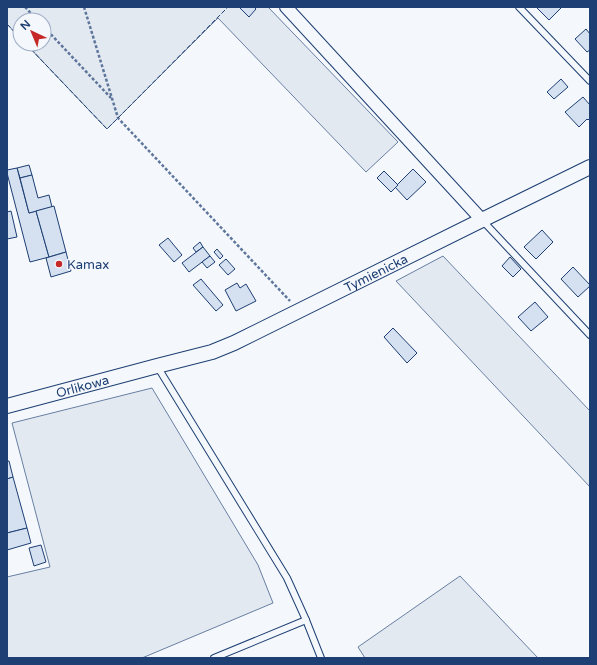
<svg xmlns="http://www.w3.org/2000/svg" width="597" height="665" font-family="'Varela Round',sans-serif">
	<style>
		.green { fill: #e3e9f0; stroke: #687fa3 }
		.building { fill: #d5e0f0; stroke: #1d3f73 }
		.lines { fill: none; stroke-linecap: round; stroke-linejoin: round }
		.service-casing { stroke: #1d3f73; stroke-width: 8 }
		.minor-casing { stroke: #1d3f73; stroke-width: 14 }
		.tertiary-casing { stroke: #1d3f73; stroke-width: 16 }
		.path { stroke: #5e769c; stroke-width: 2.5; stroke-dasharray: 3 2; stroke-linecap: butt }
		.service { stroke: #f4f7fb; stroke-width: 6 }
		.minor { stroke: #f4f7fb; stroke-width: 12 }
		.tertiary { stroke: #f4f7fb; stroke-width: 14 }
		.fence { stroke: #1d3f73; stroke-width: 1; stroke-dasharray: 5 2; stroke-linecap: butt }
		.poi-dot { fill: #c62828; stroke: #f4f7fb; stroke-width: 1.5 }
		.labels { text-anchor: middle; stroke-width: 3; stroke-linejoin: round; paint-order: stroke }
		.poi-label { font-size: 13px; fill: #1d3f73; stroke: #f4f7fb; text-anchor: start }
		.street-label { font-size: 13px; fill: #1d3f73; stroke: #f4f7fb }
	</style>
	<rect width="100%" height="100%" fill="#f4f7fb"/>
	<!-- green -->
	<g class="green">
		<path d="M7 7H268L398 142 366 172 218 18 107 129 26 44H44V20H20V38L7 24Z"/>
		<path d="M443 256 590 411V487L396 281Z"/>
		<path d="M152 388 258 565 273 603 142 658H7V577L50 567 12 423Z"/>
		<path d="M460 576 538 658H365L358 647Z"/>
	</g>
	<!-- building -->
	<g class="building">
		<path d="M239 7H254L256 9 249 17Z"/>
		<path d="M536 7H562L549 20Z"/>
		<path d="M586 29 590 34V50L587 52 575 39Z"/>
		<path d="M561 79 568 87 554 99 547 92Z"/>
		<path d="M583 97 590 105V118L588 120 587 119 579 127 565 112Z"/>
		<path d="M29 165 32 175 20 178 17 168Z"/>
		<path d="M17 168 29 213 36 211 49 257 30 262 7 173V170Z"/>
		<path d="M413 169 426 182 407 200 395 187Z"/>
		<path d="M384 171 398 185 391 192 377 178Z"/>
		<path d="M32 175 38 198 49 195 52 207 29 213 20 178Z"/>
		<path d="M54 206 66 252 49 257 36 211Z"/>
		<path d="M11 211 17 237 7 239V212Z"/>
		<path d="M542 230 553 242 536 259 524 247Z"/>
		<path d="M168 238 182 255 174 262 159 245Z"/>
		<path d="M200 242 203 247 196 252 193 248Z"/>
		<path d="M203 247 210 256 189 272 182 263Z"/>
		<path d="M217 249 223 256 220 259 214 252Z"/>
		<path d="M66 252 71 271 51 277 46 258Z"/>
		<path d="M210 256 215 262 207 268 202 262Z"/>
		<path d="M510 257 521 269 513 277 502 266Z"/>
		<path d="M226 259 235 269 228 275 219 265Z"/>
		<path d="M573 267 590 285V286L578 297 561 279Z"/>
		<path d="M201 279 223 305 216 311 193 285Z"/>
		<path d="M237 283 240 288 246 284 256 301 236 311 225 290Z"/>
		<path d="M535 302 548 317 531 331 518 317Z"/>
		<path d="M393 328 417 353 407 363 384 337Z"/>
		<path d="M7 461H9L13 477 7 479Z"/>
		<path d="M13 477 27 528 7 533V479Z"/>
		<path d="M27 528 31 543 7 550V533Z"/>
		<path d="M41 545 46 562 34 566 29 548Z"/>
	</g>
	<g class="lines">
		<!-- service casing -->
		<g class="service-casing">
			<g id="service">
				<path d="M519 7 590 81"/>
				<path d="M482 220 590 335"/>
				<path d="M157 366 287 578 306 620 321 658"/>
				<path d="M214 658 306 620"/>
			</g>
		</g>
		<!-- minor casing -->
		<g class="minor-casing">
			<path id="minor" d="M286 7 482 220"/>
		</g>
		<!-- tertiary casing -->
		<g class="tertiary-casing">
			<g id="tertiary">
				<path id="s1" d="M7 406 157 366 212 352 234 343 482 220 590 167"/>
			</g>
		</g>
		<!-- path -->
		<g class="path">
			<path d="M25 7 37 20"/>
			<path d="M84 7 118 118 290 301"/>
			<path d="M44 27 111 98"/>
		</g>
		<!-- service -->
		<use href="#service" class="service"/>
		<!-- minor -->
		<use href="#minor" class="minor"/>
		<!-- tertiary -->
		<use href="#tertiary" class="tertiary"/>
		<!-- fence -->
		<g class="fence">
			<path d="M7 24 20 38"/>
			<path d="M26 44 107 129 228 7"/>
		</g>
	</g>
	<!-- markers -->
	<circle class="poi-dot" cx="59" cy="264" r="4"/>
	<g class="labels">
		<!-- poi labels -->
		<g class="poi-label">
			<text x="67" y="269">Kamax</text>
		</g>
		<!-- street labels -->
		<g class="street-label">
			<text dy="5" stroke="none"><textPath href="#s1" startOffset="394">Tymienicka</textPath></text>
			<text dy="5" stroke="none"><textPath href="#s1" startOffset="78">Orlikowa</textPath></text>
		</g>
	</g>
	<!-- border -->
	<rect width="597" height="665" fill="none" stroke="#1d3f73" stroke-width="16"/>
	<!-- north arrow -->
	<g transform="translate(32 32) rotate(316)"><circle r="19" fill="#f4f7fb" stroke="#9eadc5"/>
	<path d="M0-3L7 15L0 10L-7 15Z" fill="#c62828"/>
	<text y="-6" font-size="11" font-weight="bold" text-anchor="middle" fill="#1d3f73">N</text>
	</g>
</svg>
